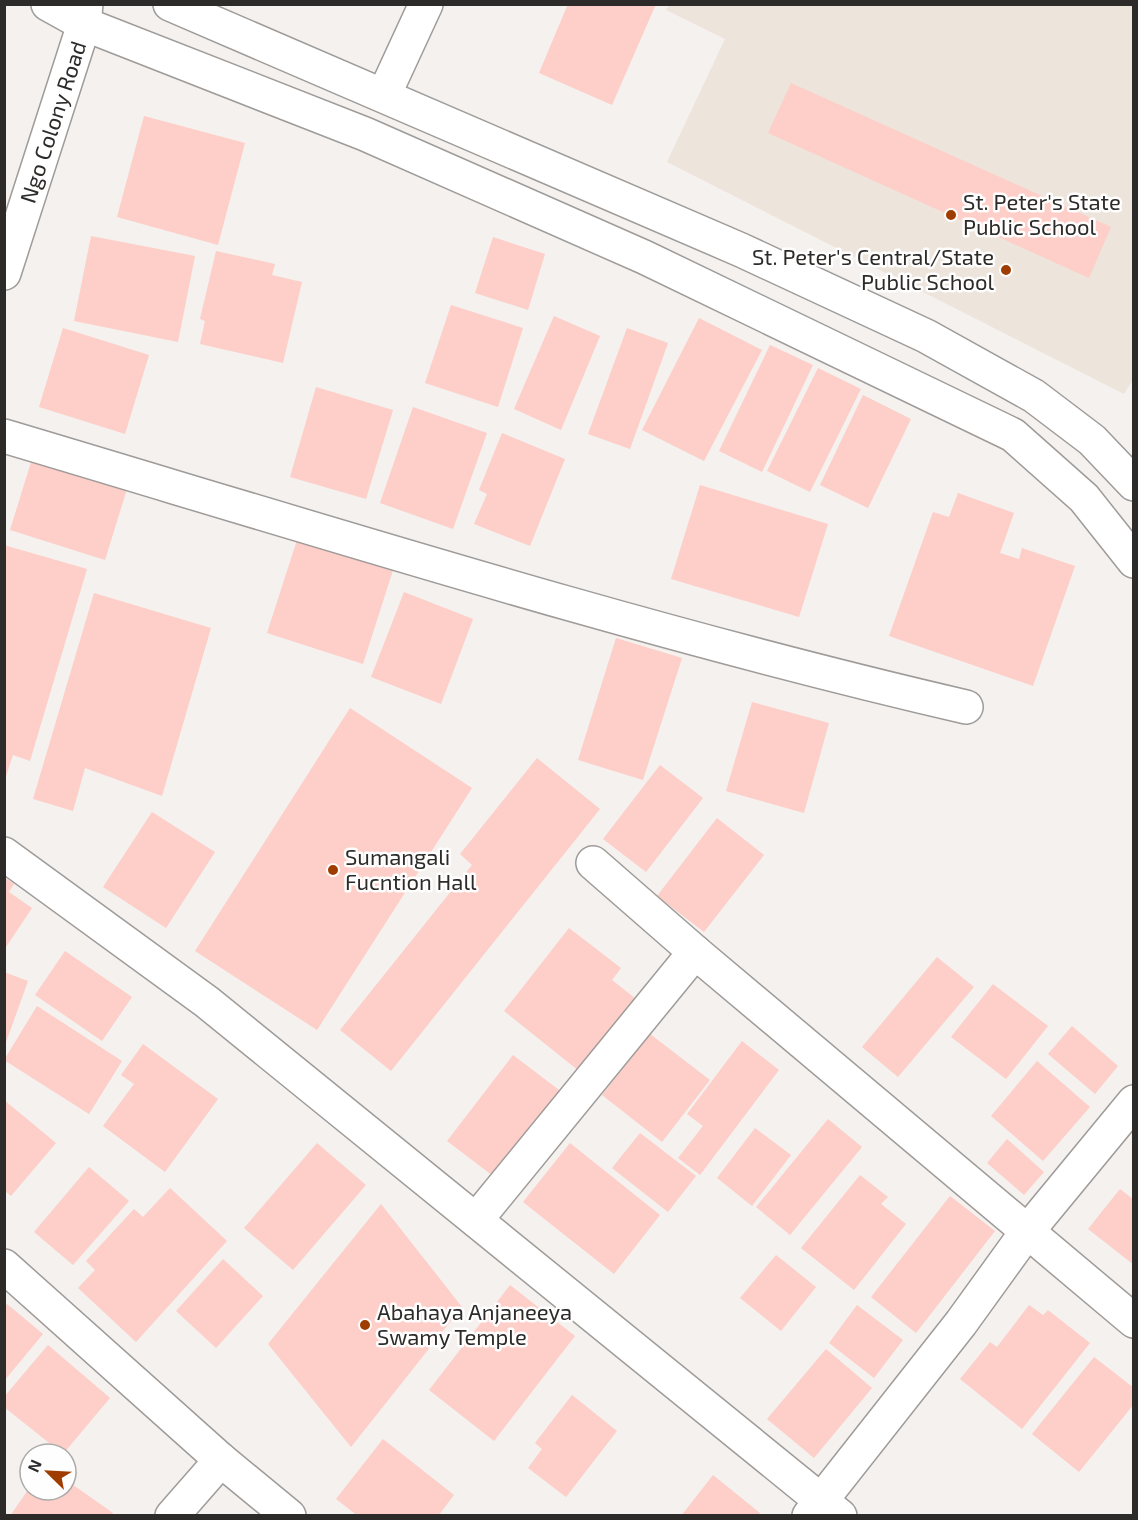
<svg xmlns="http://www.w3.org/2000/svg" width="1138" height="1520" font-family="'Exo 2',sans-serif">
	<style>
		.built { fill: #ede4db }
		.building { fill: #fecec8 }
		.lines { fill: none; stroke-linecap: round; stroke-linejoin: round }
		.minor-casing { stroke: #9e9b99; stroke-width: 36 }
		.tertiary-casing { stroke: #9e9b99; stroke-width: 36 }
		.minor { stroke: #fff; stroke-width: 33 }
		.tertiary { stroke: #fff; stroke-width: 33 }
		.poi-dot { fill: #9f3d00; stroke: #fffefe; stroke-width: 2 }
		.labels { text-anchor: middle; stroke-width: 5; stroke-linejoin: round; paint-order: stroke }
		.street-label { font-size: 22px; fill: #2c2b2a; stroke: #fffefe }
		.poi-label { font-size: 22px; fill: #2c2b2a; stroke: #fffefe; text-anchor: start }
	</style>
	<rect width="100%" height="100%" fill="#f4f1ee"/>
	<!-- built -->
	<path class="built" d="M670 4 1133 5 1134 378 1124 394 667 162 725 39 666 10Z"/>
	<!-- building -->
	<g class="building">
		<path d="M568 4H656L612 105 539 73Z"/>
		<path d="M791 83 1111 227 1089 278 768 133Z"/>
		<path d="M144 116 245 143 218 245 117 217Z"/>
		<path d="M91 236 195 256 178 342 74 321Z"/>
		<path d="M493 237 545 254 528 310 475 293Z"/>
		<path d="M216 251 275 264 272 275 302 282 283 363 200 344 205 321 200 319Z"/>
		<path d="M451 305 523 328 498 407 425 383Z"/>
		<path d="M554 316 600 336 561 430 514 409Z"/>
		<path d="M699 318 762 350 704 461 642 430Z"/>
		<path d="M63 328 149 355 125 434 39 407Z"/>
		<path d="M627 328 668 343 630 449 588 434Z"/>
		<path d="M770 345 813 365 762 472 719 451Z"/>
		<path d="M818 368 861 389 810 492 767 471Z"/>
		<path d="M316 387 393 410 366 499 290 477Z"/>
		<path d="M863 395 911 419 868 508 820 485Z"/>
		<path d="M413 407 487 433 453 529 380 503Z"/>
		<path d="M502 433 565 459 530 546 474 524 487 494 479 490Z"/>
		<path d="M32 459 127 489 105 560 10 530Z"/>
		<path d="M700 485 828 524 799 617 671 579Z"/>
		<path d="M958 493 1014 513 1000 553 1019 559 1022 548 1075 566 1033 686 889 636 933 512 949 517Z"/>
		<path d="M297 540 393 570 363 664 267 633Z"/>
		<path d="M4 545 87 569 30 761 13 755 6 776Z"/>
		<path d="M404 592 473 619 441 704 371 677Z"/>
		<path d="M94 593 211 628 162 796 85 768 73 811 33 799Z"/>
		<path d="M616 638 682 658 643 780 578 760Z"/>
		<path d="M752 702 829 723 804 813 726 791Z"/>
		<path d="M350 708 472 788 317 1030 195 951Z"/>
		<path d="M537 758 600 809 391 1071 340 1030 472 865 460 854Z"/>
		<path d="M660 765 703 798 646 872 603 839Z"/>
		<path d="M152 812 215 852 166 928 103 887Z"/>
		<path d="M717 818 764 855 704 932 657 896Z"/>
		<path d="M4 877 14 884 9 892 32 908 4 950Z"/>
		<path d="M569 928 621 968 612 980 636 999 579 1071 504 1011Z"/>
		<path d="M65 951 132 997 102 1041 35 995Z"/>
		<path d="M937 957 974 987 898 1077 862 1047Z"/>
		<path d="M4 972 28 981 5 1045H4Z"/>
		<path d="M993 984 1048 1026 1006 1079 951 1037Z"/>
		<path d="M37 1006 122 1061 89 1114 4 1060Z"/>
		<path d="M1072 1026 1118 1066 1095 1094 1048 1054Z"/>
		<path d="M650 1034 710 1080 662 1142 602 1095Z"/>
		<path d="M742 1041 779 1070 700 1175 678 1158 703 1126 687 1114Z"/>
		<path d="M143 1044 218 1099 165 1172 103 1126 134 1084 121 1075Z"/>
		<path d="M513 1055 563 1093 497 1179 447 1141Z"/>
		<path d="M1037 1061 1090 1107 1043 1161 991 1116Z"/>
		<path d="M4 1100 56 1143 11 1196 4 1190Z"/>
		<path d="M828 1119 862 1147 790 1235 756 1207Z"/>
		<path d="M755 1128 791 1155 752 1206 717 1178Z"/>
		<path d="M640 1133 696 1176 668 1212 612 1168Z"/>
		<path d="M1007 1139 1044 1172 1024 1195 987 1163Z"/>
		<path d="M317 1143 366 1185 293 1270 244 1228Z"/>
		<path d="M570 1143 660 1215 614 1274 523 1202Z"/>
		<path d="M89 1167 129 1201 73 1265 34 1232Z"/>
		<path d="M860 1175 888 1197 881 1204 906 1224 854 1290 801 1248Z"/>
		<path d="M170 1188 227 1241 136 1342 78 1288 95 1270 86 1261 134 1209 143 1217Z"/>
		<path d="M1120 1189 1134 1200V1265L1088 1229Z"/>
		<path d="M950 1196 995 1231 916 1333 871 1297Z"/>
		<path d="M381 1204 462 1307 351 1447 268 1344Z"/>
		<path d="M776 1255 816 1287 781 1331 740 1298Z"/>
		<path d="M223 1259 263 1296 216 1348 176 1311Z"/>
		<path d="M510 1285 575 1336 494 1441 429 1390Z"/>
		<path d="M7 1304 43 1334 4 1381V1307Z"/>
		<path d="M857 1305 903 1340 874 1378 829 1343Z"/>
		<path d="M1029 1305 1043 1315 1048 1310 1090 1343 1022 1429 960 1379 990 1342 997 1347Z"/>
		<path d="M48 1345 110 1398 63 1454 4 1407V1397Z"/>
		<path d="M826 1349 872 1388 814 1458 767 1419Z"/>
		<path d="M1094 1357 1134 1388V1404L1079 1472 1032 1434Z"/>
		<path d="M572 1395 617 1431 566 1497 528 1468 542 1449 535 1443Z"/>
		<path d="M383 1439 454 1495 438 1516H358L336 1499Z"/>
		<path d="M713 1475 760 1513 758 1516H681Z"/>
		<path d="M66 1480 113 1513 111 1516H10L30 1487V1490H66Z"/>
	</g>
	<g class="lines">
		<!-- minor casing -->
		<g class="minor-casing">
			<g id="minor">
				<path d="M384 95 426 4"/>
				<path d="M4 436C323 531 642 632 966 707"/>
				<path d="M4 854 207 1002 840 1516"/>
				<path d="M593 863 695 952 1134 1321"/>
				<path d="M476 1220 695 952"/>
				<path d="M4 1266 221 1460 289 1516"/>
				<path d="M172 1516 221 1460"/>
				<path d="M809 1516 961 1323 1026 1233 1134 1102"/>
			</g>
		</g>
		<!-- tertiary casing -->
		<g class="tertiary-casing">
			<g id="tertiary">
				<path d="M48 4 84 24 365 134 644 257 1013 435 1084 498 1134 561"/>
				<path d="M170 4 741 250 926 336 1034 396 1092 440 1134 484"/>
				<path d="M4 273 84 24 86 4"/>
			</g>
		</g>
		<!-- minor -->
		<use href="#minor" class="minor"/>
		<!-- tertiary -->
		<use href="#tertiary" class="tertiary"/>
	</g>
	<!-- markers -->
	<g class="poi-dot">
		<circle cx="951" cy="215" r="6"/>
		<circle cx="1006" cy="270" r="6"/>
		<circle cx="333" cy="870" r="6"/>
		<circle cx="365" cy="1325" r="6"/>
	</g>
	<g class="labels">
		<!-- street labels -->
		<g class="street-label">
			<text transform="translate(53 122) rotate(-72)" y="8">Ngo Colony Road</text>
		</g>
		<!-- poi labels -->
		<g class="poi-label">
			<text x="963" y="210">St. Peter's State<tspan x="963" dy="25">Public School</tspan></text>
			<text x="994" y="265" text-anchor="end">St. Peter's Central/State<tspan x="994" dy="25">Public School</tspan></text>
			<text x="345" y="865">Sumangali<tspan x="345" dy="25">Fucntion Hall</tspan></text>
			<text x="377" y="1320">Abahaya Anjaneeya<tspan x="377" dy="25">Swamy Temple</tspan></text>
		</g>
	</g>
	<!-- border -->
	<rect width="1138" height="1520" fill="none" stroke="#2c2b2a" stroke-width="12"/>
	<!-- north arrow -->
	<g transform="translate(48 1472) rotate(294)"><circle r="28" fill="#fffefe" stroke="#abaaa9" stroke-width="1.5"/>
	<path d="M0-4.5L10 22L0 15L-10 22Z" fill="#9f3d00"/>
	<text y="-9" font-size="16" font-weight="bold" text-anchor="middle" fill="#2c2b2a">N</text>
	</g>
</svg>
